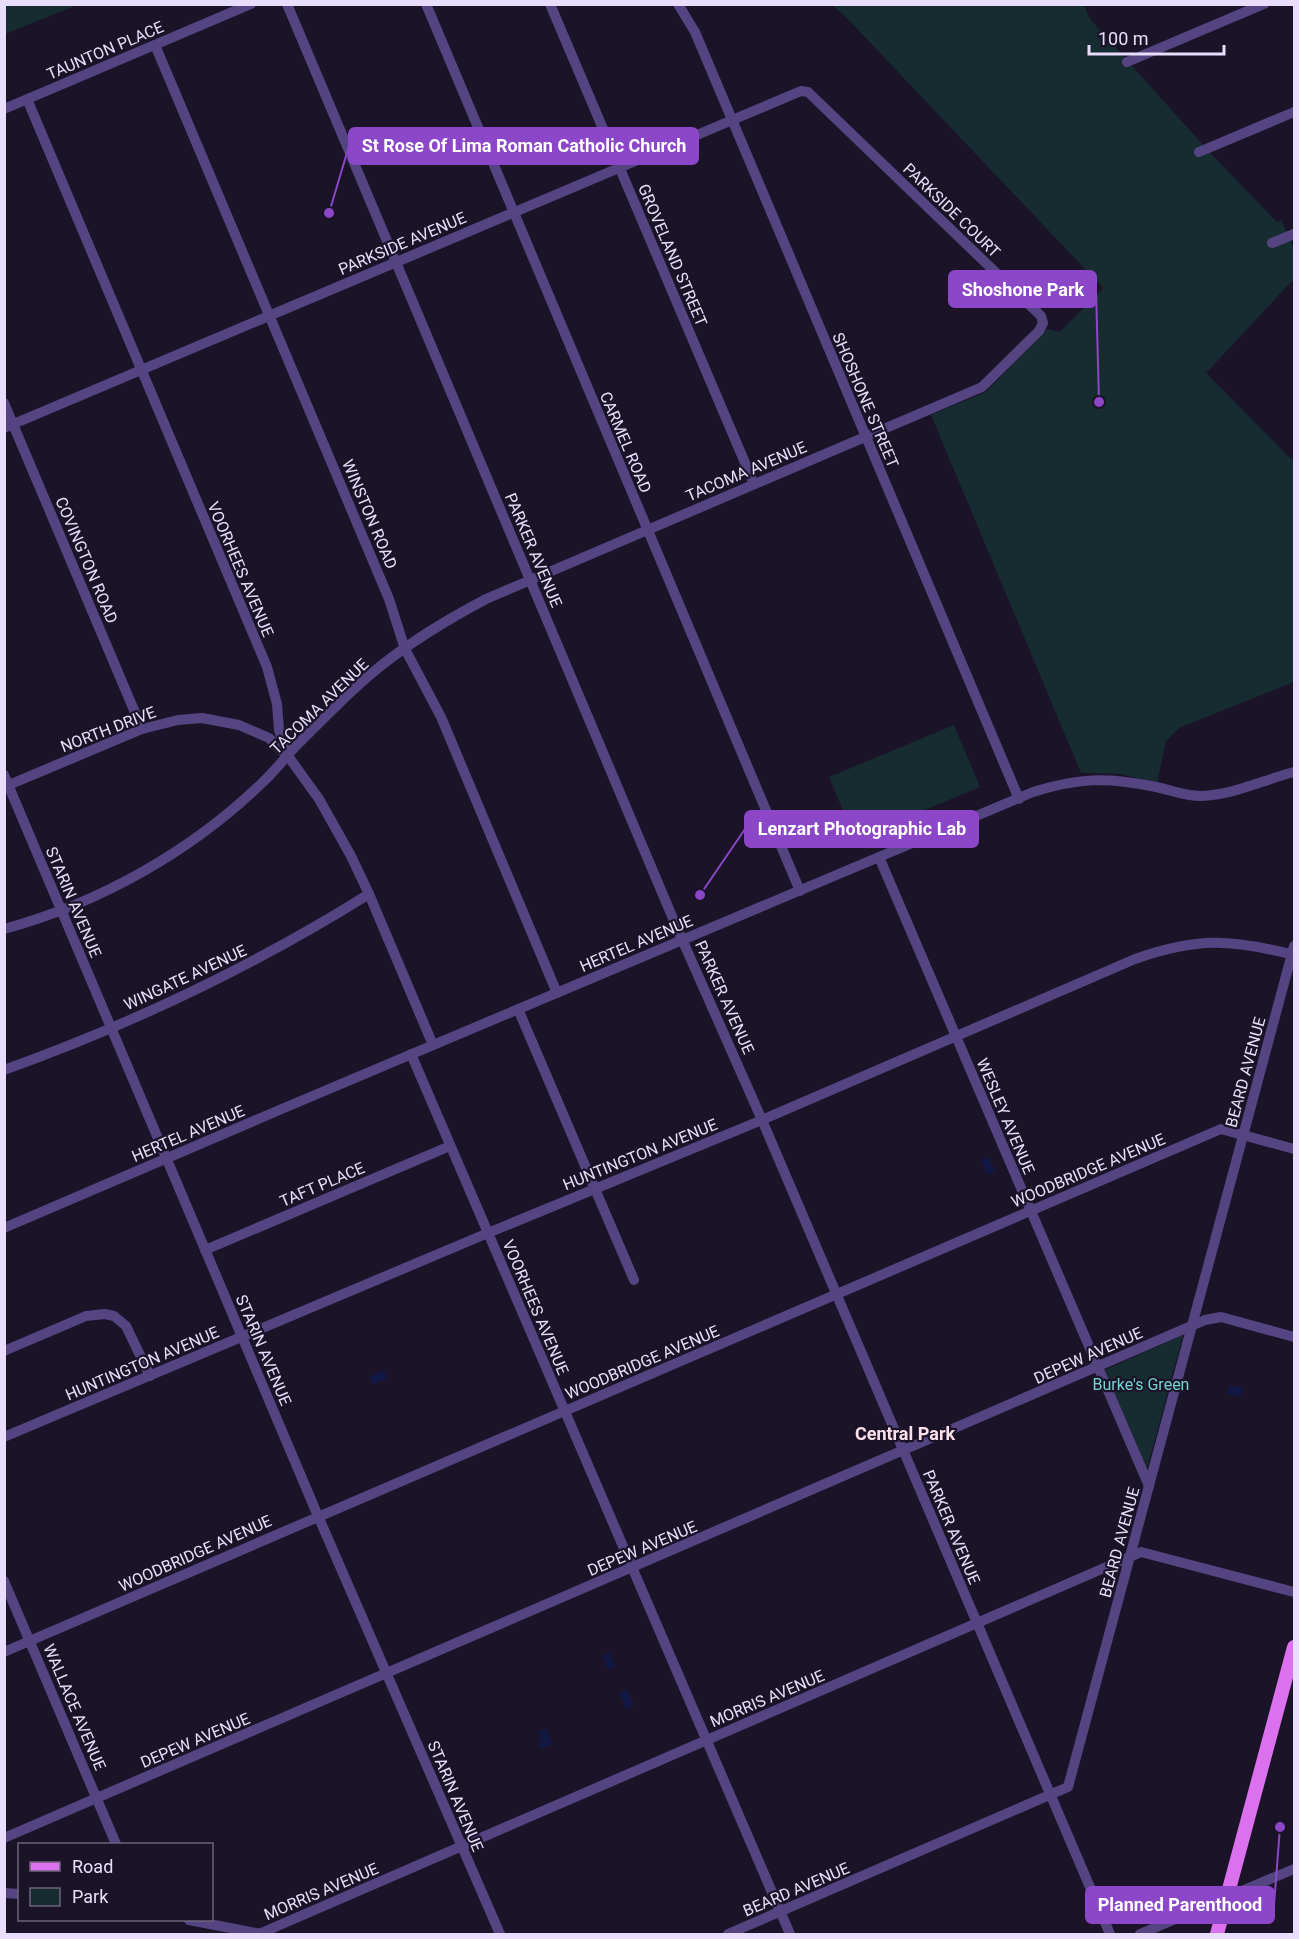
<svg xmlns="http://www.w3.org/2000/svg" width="1299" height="1939" font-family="Roboto,sans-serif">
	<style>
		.green { fill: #172c31 }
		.water { fill: #111843 }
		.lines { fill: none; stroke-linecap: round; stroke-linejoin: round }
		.minor { stroke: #544481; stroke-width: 10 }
		.major { stroke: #db71ef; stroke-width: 14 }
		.labels { text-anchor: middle; stroke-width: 4.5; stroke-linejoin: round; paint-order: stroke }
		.street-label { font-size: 16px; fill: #e8defb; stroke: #1b1328 }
		.park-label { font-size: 16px; fill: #71d4d1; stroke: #1b1328 }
		.neighbourhood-label { font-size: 18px; font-weight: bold; fill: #fbe0eb; stroke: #1b1328 }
		.leader { fill: none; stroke: #8b47c8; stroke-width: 2 }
		.callout-dot { fill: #8b47c8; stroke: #1b1328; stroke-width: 2 }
		.callout { fill: #8b47c8; stroke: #8b47c8; stroke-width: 2 }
		.callout-label { font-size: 18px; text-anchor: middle; font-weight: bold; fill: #fff }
	</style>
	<rect width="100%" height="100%" fill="#1b1328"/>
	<!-- green -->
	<g class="green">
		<path d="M5 4H77V5L5 34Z"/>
		<path d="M832 5H1084L1090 19 1213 156 1277 222 1281 220 1294 249V281H1292L1206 373 1294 462V682L1179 728 1166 741 1157 783 1121 774 1081 773 931 415 986 392 1047 329 1060 332 1103 288 844 15Z"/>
		<path d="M954 725 980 787 855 839 829 777Z"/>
		<path d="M1183 1335 1147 1469 1105 1370Z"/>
	</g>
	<!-- water -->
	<g class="water">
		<path d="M988 1157 996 1171 987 1175 981 1160Z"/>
		<path d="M384 1370 387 1378 373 1385 369 1377Z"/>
		<path d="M1229 1385 1243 1388 1241 1397 1227 1394Z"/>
		<path d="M610 1653 616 1667 608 1670 602 1656Z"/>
		<path d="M626 1689 634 1705 629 1708H626L619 1693Z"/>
		<path d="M546 1728 553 1744 540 1750 539 1741 541 1739 538 1732Z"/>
	</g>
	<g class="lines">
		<!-- minor -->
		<g class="minor">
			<path d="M287 4 677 928 762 1120 1110 1934"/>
			<path d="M426 4 800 891"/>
			<path d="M550 4 754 484"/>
			<path d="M678 4 695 32 1019 799"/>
			<path d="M155 45 389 599 405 649 441 717 557 993"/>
			<path d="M1127 62 1264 4"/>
			<path d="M27 99 267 667 277 704 279 730 288 756 319 799 351 856 369 894 433 1045"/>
			<path d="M4 109 251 4"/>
			<path d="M1199 152 1294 112"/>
			<path d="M1272 243 1294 234"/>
			<path d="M4 403 142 729"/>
			<path d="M4 428 801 91 808 92 1041 316 1043 323 1039 331 982 387 486 599C439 624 391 653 352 691 333 709 315 727 297 745 285 757 275 771 263 782 192 851 100 903 4 929"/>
			<path d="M4 775 315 1509 500 1934"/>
			<path d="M4 787 142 729 178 720 202 718 239 725 269 738 285 754"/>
			<path d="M879 857 1149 1486"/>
			<path d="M518 1009 634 1280"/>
			<path d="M411 1054 790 1934"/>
			<path d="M4 1070C132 1024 254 966 369 894"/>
			<path d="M4 1228 284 1108 1033 792C1078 778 1106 777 1151 786 1169 789 1183 796 1201 796 1233 795 1263 780 1294 772"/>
			<path d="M205 1250 450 1146"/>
			<path d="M4 1351 86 1316 105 1314 114 1316 126 1326 150 1376"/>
			<path d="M4 1437 488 1233 762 1120 1135 959C1197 937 1231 939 1294 955"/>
			<path d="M4 1581 116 1844"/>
			<path d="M4 1652 1221 1129 1294 1149"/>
			<path d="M4 1838 1205 1320 1221 1317 1294 1337"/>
			<path d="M4 1893 20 1894"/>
			<path d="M189 1920 261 1934"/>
			<path d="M259 1934 1141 1552 1294 1592"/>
			<path d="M728 1934 1068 1787 1294 946"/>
			<path d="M1140 1934 1294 1869"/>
		</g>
		<!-- major -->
		<path class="major" d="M1217 1934 1294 1647"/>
	</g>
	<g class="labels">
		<!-- street labels -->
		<g class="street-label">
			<text transform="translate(105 50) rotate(-23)" y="6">TAUNTON PLACE</text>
			<text transform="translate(952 210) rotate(44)" y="6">PARKSIDE COURT</text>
			<text transform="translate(402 243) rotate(-23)" y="6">PARKSIDE AVENUE</text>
			<text transform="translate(673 255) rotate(67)" y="6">GROVELAND STREET</text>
			<text transform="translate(866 400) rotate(67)" y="6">SHOSHONE STREET</text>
			<text transform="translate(626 442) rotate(67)" y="6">CARMEL ROAD</text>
			<text transform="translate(746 471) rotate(-23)" y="6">TACOMA AVENUE</text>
			<text transform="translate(370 514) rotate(67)" y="6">WINSTON ROAD</text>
			<text transform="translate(534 550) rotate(67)" y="6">PARKER AVENUE</text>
			<text transform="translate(87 560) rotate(67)" y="6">COVINGTON ROAD</text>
			<text transform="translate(241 569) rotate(67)" y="6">VOORHEES AVENUE</text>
			<text transform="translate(319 706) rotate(-44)" y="6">TACOMA AVENUE</text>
			<text transform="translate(108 729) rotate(-21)" y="6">NORTH DRIVE</text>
			<text transform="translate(74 902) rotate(67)" y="6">STARIN AVENUE</text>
			<text transform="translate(636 943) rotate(-23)" y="6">HERTEL AVENUE</text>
			<text transform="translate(185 977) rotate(-25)" y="6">WINGATE AVENUE</text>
			<text transform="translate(725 997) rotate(66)" y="6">PARKER AVENUE</text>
			<text transform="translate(1245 1072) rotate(-75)" y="6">BEARD AVENUE</text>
			<text transform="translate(1006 1116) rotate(67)" y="6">WESLEY AVENUE</text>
			<text transform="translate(188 1133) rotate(-23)" y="6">HERTEL AVENUE</text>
			<text transform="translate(640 1154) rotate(-22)" y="6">HUNTINGTON AVENUE</text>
			<text transform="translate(1088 1170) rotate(-23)" y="6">WOODBRIDGE AVENUE</text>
			<text transform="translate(322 1184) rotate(-23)" y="6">TAFT PLACE</text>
			<text transform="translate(536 1307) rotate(67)" y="6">VOORHEES AVENUE</text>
			<text transform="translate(264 1350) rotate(67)" y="6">STARIN AVENUE</text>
			<text transform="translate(1088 1355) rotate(-24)" y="6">DEPEW AVENUE</text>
			<text transform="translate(642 1362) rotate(-23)" y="6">WOODBRIDGE AVENUE</text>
			<text transform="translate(142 1363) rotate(-23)" y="6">HUNTINGTON AVENUE</text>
			<text transform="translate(952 1527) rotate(67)" y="6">PARKER AVENUE</text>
			<text transform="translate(1119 1542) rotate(-75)" y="6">BEARD AVENUE</text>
			<text transform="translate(642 1548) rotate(-23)" y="6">DEPEW AVENUE</text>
			<text transform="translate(195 1553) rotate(-24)" y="6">WOODBRIDGE AVENUE</text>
			<text transform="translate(767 1698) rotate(-23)" y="6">MORRIS AVENUE</text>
			<text transform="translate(75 1707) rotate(67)" y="6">WALLACE AVENUE</text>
			<text transform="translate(195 1740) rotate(-23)" y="6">DEPEW AVENUE</text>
			<text transform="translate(456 1796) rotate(67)" y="6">STARIN AVENUE</text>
			<text transform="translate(796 1889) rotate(-23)" y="6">BEARD AVENUE</text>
			<text transform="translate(321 1891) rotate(-23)" y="6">MORRIS AVENUE</text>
		</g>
		<!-- park labels -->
		<g class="park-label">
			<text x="1141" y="1390">Burke's Green</text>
		</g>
		<!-- neighbourhood labels -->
		<g class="neighbourhood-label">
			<text x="905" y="1440">Central Park</text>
		</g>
	</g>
	<!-- callouts -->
	<path class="leader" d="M329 213L349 146M1099 402L1096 289M700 895L745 829M1280 1827L1274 1905"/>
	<g class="callout-dot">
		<circle cx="329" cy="213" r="6"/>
		<circle cx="1099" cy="402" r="6"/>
		<circle cx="700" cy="895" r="6"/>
		<circle cx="1280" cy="1827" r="6"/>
	</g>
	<g class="callout">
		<rect x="349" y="128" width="349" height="36" rx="6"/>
		<rect x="949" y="271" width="147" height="36" rx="6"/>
		<rect x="745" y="811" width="233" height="36" rx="6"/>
		<rect x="1086" y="1887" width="188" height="36" rx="6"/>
	</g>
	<g class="callout-label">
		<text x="524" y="152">St Rose Of Lima Roman Catholic Church</text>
		<text x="1023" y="296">Shoshone Park</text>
		<text x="862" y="835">Lenzart Photographic Lab</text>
		<text x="1180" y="1911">Planned Parenthood</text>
	</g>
	<!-- border -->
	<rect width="1299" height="1939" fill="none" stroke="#e8defb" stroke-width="12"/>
	<!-- legend -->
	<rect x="18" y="1843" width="195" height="78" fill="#1b1328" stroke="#6d647c" stroke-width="1.5"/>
	<rect x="30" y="1862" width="30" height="9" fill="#db71ef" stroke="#6d647c" stroke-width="1.5"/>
	<text x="72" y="1873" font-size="18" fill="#e8defb">Road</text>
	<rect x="30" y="1888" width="30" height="18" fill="#172c31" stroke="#6d647c" stroke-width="1.5"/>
	<text x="72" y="1903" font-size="18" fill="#e8defb">Park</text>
	<!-- scale -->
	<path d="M1089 45v9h135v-9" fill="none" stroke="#e8defb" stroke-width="3"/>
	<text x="1098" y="45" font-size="18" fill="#e8defb" stroke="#1b1328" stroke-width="4.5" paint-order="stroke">100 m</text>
</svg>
